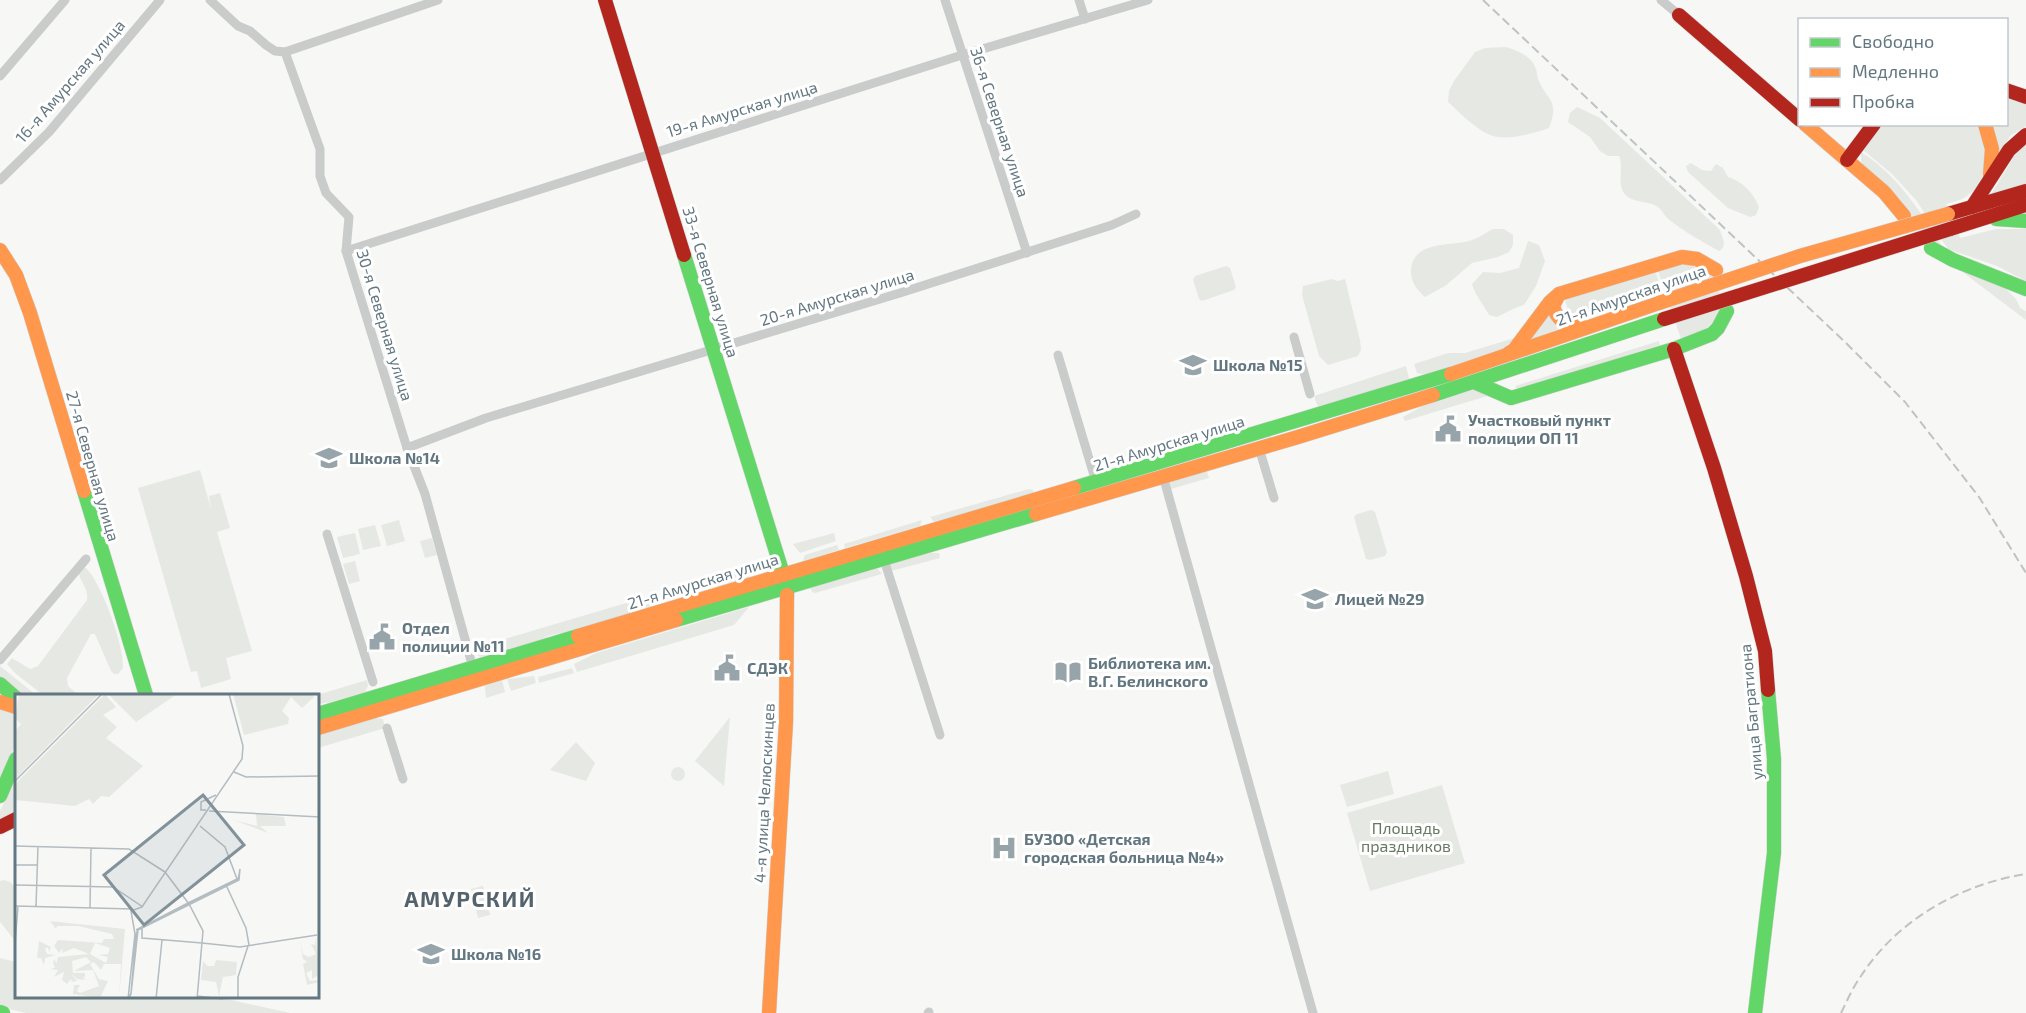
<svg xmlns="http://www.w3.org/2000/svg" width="2026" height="1013" font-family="'Exo 2',sans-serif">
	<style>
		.green { fill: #e6e9e3 }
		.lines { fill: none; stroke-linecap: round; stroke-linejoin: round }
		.fast-casing { stroke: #d3d4d4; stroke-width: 15 }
		.slow-casing { stroke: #d3d4d4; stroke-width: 15 }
		.jam-casing { stroke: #d3d4d4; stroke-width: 15 }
		.street { stroke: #cacccc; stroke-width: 9 }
		.fast { stroke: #63d668; stroke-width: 14 }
		.slow { stroke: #ff974d; stroke-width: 14 }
		.jam { stroke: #b3261e; stroke-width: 14 }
		.rail { stroke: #c1c2c3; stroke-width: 2; stroke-dasharray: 9 4.5; stroke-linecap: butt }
		.slow-bridge-casing { stroke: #d3d4d4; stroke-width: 15; stroke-linecap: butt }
		.jam-bridge-casing { stroke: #d3d4d4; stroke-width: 15; stroke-linecap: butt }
		.slow-bridge { stroke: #ff974d; stroke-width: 14 }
		.jam-bridge { stroke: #b3261e; stroke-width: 14 }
		.labels { text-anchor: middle; stroke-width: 6; stroke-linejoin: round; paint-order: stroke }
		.street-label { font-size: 16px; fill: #637781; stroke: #fff }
		.poi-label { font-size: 16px; font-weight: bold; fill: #637781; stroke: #fff; text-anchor: start }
		.park-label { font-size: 16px; fill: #687962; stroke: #fff }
		.district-label { font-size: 22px; font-weight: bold; letter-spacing: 1.5px; fill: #55646c; stroke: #fff }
		.inset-road { fill: none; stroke: #b3bcc0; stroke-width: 1.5 }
		.view { fill: #82929a; fill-opacity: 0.15; stroke: #82929a; stroke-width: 3 }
		.inset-edge { fill: none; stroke: #637781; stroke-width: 3 }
	</style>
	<rect width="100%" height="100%" fill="#f7f7f6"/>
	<!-- green -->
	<g class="green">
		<path d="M1506 47C1518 51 1532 56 1536 69 1537 72 1537 76 1538 79 1547 101 1560 99 1549 128 1535 133 1514 139 1498 137 1481 135 1461 114 1448 102L1449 91 1454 81 1475 52 1485 48Z"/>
		<path d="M2007 94 2026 101V126L2011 135 1998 153 1989 125 2006 124Z"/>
		<path d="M1577 107 1600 118 1720 230 1724 242 1723 248 1719 251C1701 241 1683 231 1667 218 1664 215 1662 210 1658 207 1648 200 1632 204 1624 193 1617 182 1624 168 1619 156H1608L1600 151 1590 137 1568 122 1570 113Z"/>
		<path d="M1882 125H1978C1989 148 1990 183 1964 198 1959 201 1952 202 1946 204L1960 238 1996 229H2026V281L1997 266 1948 249 1916 200 1892 174 1863 150Z"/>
		<path d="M2026 142V184L1990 196 2019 148Z"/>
		<path d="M1861 152C1897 175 1919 209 1941 245L1937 246 1934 244 1901 200 1864 167 1861 160Z"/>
		<path d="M1691 163 1702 170 1711 171 1716 164 1723 168 1728 177C1743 182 1753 192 1759 207L1756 215 1750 217 1728 208 1688 172 1686 166Z"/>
		<path d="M1493 229H1504L1513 235V245L1509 252 1498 257 1472 263 1445 286 1425 297C1416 289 1410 281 1411 269 1414 241 1449 246 1469 241 1478 239 1485 233 1493 229Z"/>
		<path d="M1528 241 1539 245 1545 261 1536 286 1524 305 1515 308 1497 317 1489 315C1483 304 1475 295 1472 284L1483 272 1500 273 1519 268Z"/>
		<path d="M1677 263C1681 263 1687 262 1691 263 1718 269 1731 304 1710 325 1703 333 1691 335 1681 339L1658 271Z"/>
		<path d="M1226 266 1230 268 1236 287 1234 290 1202 301 1199 299 1193 280 1195 276Z"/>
		<path d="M1956 267 1987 277 2004 287 2016 299 2020 308 2026 311V320Z"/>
		<path d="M1656 273 1661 289 1572 321 1565 301 1567 299Z"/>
		<path d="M1332 279 1337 281 1345 279 1360 340 1361 350 1358 356 1328 365 1319 356 1302 295 1303 286Z"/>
		<path d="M1549 312 1561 328 1528 342Z"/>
		<path d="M1518 337 1502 349 1426 375 1417 373 1414 364 1448 353H1465Z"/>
		<path d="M1659 341 1660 345 1523 389H1517L1515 386Z"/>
		<path d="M1406 366 1409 379 1404 383 1322 408 1317 405 1314 396Z"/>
		<path d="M1473 389 1494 394 1405 421 1403 417 1428 403Z"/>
		<path d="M1206 468 1209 478 1171 489 1169 479Z"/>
		<path d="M200 470 211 509 209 496 220 493 230 528 217 532 252 651 226 658 231 679 201 688 197 671 191 672 138 488Z"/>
		<path d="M1029 489 1033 490 1034 494 934 522 930 517Z"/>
		<path d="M1371 510 1375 512 1387 552 1385 556 1370 560 1366 559 1354 517 1357 514Z"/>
		<path d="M399 520 405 541 387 546 381 525Z"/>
		<path d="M922 520 920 526 845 548 844 544Z"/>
		<path d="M375 525 381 546 363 550 358 529Z"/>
		<path d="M355 533 360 554 343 558 337 537Z"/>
		<path d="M834 533 836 541 800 553 793 544Z"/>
		<path d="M432 538 437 555 425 558 420 541Z"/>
		<path d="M837 545 839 550 803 561 805 555Z"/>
		<path d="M930 553H939L940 558 891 571 888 563Z"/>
		<path d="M355 561 360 581 349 584 343 564Z"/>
		<path d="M746 566 749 578 726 585 701 588 700 586 710 577Z"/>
		<path d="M82 567 86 568C102 584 124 645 123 668L118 674H114L111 671 95 634H91L67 678 68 686 78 695H43L15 673 7 664 12 658 30 669 38 666 87 600C89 588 79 581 78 570Z"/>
		<path d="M876 567 882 574 815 593 812 592 810 586Z"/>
		<path d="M643 598 656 601V603L642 611 565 634C554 632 547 637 538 641 526 647 511 649 499 653L496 643 498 641Z"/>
		<path d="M749 607 734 625 577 672 574 664 596 653Z"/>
		<path d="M489 644 491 645 494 654 480 657 475 653 474 649Z"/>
		<path d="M0 666 36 695H20L0 678Z"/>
		<path d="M572 668 574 673 539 683 538 677Z"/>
		<path d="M534 676 536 683 511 691 507 679Z"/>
		<path d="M367 680 368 686 365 692 331 702 318 704 317 695Z"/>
		<path d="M502 680 505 692 486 698 485 687 488 684Z"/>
		<path d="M0 706 10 710 16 717V742L0 784Z"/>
		<path d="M730 717 724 786 695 761Z"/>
		<path d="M374 718 383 719 385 728 318 748V735Z"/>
		<path d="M576 742 595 763 586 781 550 770Z"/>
		<circle cx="678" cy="774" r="7"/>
		<path d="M1388 771 1394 794 1347 807 1340 785Z"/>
		<path d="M16 779V814L0 821V811Z"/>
		<path d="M1442 785 1465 863 1370 891 1347 813Z"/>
		<path d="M4 880 10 882 16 888V942L0 922V881Z"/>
		<path d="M483 886 490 915 478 918 471 889Z"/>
		<path d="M0 958 16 962V996L218 997 290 1013H26L0 1007Z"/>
	</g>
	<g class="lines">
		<!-- fast casing -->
		<g class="fast-casing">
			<g id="fast">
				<path d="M1996 219 2026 221"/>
				<path d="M1931 248 1953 260 2026 289"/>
				<path d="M684 255 787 587V595"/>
				<path d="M1474 382 1511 398 1674 349 1712 334 1718 328 1727 311"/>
				<path d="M1433 395 1664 319"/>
				<path d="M1074 488 1451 374"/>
				<path d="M84 491 146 695"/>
				<path d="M676 620 1036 514"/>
				<path d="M0 684 16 698"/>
				<path d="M318 714 578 636"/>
				<path d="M0 796 16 759"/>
				<path d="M0 1012 3 1013"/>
				<path d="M1755 1013 1774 853V759L1768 690"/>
			</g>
		</g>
		<!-- slow casing -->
		<g class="slow-casing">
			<g id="slow">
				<path d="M1805 124 1884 192 1904 216"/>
				<path d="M1985 124 1992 149 1990 175"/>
				<path d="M0 250 16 275 30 313 84 491"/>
				<path d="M1558 296 1553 306C1557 321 1567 326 1582 327"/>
				<path d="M1509 353 1514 350 1550 302 1559 294 1682 257 1697 259 1716 270"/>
				<path d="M1451 374 1659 303"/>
				<path d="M1036 514 1298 437 1433 395"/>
				<path d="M578 636 1074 488"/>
				<path d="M0 702 16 707"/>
				<path d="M318 728 676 620"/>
				<path d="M769 1013 786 722 787 595"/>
			</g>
		</g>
		<!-- jam casing -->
		<g class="jam-casing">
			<g id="jam">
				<path d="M605 0 684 255"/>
				<path d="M1679 15 1800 120"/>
				<path d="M2006 90 2026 97"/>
				<path d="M1847 160 1874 124"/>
				<path d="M1972 207 2009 150 2026 135"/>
				<path d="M1948 214 2026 191"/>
				<path d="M1950 229 2026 205"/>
				<path d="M1674 349 1714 468 1746 576 1765 651 1768 690"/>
				<path d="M0 827 16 819"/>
			</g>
		</g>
		<!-- street -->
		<g class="street">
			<path d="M210 0 238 26 250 31 266 45 275 51 285 52 320 149V176L326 193 349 217 346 251 407 448 425 494 473 668"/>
			<path d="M945 0 1027 253"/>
			<path d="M1079 0 1085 19"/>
			<path d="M1661 0 1679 15"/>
			<path d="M285 52 438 0"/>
			<path d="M0 76 65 0"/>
			<path d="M0 180 49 132 160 0"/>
			<path d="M346 251 962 55 1148 0"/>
			<path d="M1294 337 1310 394"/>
			<path d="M1058 355 1096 482"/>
			<path d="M407 448 486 418 900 293 1112 225 1136 214"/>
			<path d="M1259 448 1274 498"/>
			<path d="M1163 476 1313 1013"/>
			<path d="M327 534 373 682"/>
			<path d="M886 566 940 735"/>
			<path d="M0 660 86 559"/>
			<path d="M387 728 403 779"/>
			<path d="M928 1013 929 1012"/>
		</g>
		<!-- fast -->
		<use href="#fast" class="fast"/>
		<!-- slow -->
		<use href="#slow" class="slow"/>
		<!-- jam -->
		<use href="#jam" class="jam"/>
		<!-- rail -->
		<g class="rail">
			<path d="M1483 0 1845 342 1905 402 1979 497 2026 573"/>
			<path d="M1841 1013C1847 1001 1853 987 1861 976 1897 920 1961 884 2026 874"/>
		</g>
		<!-- slow-bridge casing -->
		<g class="slow-bridge-casing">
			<path id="slow-bridge" d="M1659 303 1800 256 1948 214"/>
		</g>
		<!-- jam-bridge casing -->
		<g class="jam-bridge-casing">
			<path id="jam-bridge" d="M1664 319 1950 229"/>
		</g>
		<!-- slow-bridge -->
		<use href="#slow-bridge" class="slow-bridge"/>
		<!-- jam-bridge -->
		<use href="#jam-bridge" class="jam-bridge"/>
	</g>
	<!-- icons -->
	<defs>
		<g id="school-bare" transform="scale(2.07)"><path d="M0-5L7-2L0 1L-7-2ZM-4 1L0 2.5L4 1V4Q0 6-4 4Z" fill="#97a4aa" stroke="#fff" stroke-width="2.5" paint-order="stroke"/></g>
		<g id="civic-bare" transform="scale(2.07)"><path d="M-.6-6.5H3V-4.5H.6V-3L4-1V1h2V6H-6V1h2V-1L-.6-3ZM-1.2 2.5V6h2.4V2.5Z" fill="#97a4aa" stroke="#fff" stroke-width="2.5" paint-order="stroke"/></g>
		<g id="library-bare" transform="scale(2.07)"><path d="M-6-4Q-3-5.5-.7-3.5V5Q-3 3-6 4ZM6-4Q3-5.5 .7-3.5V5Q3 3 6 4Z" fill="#97a4aa" stroke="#fff" stroke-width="2.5" paint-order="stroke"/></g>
		<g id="hospital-bare" transform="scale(2.07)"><path d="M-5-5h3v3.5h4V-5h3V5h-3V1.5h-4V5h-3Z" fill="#97a4aa" stroke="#fff" stroke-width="2.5" paint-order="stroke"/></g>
	</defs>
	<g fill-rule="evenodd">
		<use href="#school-bare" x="1193" y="365"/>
		<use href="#civic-bare" x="1448" y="429"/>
		<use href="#school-bare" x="329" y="458"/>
		<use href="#school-bare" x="1315" y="599"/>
		<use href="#civic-bare" x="382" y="637"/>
		<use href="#civic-bare" x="727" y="668"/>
		<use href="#library-bare" x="1068" y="672"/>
		<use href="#hospital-bare" x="1004" y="848"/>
		<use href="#school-bare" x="431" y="954"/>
	</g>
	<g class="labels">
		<!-- street labels -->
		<g class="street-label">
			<text transform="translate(70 81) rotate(-49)" y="6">16-я Амурская улица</text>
			<text transform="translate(742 109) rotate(-17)" y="6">19-я Амурская улица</text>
			<text transform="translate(1000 122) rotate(72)" y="6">36-я Северная улица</text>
			<text transform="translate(711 282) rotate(73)" y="6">33-я Северная улица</text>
			<text transform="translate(1631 295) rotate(-19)" y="6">21-я Амурская улица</text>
			<text transform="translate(837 297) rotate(-17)" y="6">20-я Амурская улица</text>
			<text transform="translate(385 325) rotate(73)" y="6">30-я Северная улица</text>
			<text transform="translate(1169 443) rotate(-17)" y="6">21-я Амурская улица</text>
			<text transform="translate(93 466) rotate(74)" y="6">27-я Северная улица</text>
			<text transform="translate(703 581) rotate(-17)" y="6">21-я Амурская улица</text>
			<text transform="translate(1751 712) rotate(-95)" y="6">улица Багратиона</text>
			<text transform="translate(764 793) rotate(-87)" y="6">4-я улица Челюскинцев</text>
		</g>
		<!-- poi labels -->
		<g class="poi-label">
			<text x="1213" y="371">Школа №15</text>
			<text x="1468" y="426">Участковый пункт<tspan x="1468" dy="18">полиции ОП 11</tspan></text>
			<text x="349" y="464">Школа №14</text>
			<text x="1335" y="605">Лицей №29</text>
			<text x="402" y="634">Отдел<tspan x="402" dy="18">полиции №11</tspan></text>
			<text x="1088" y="669">Библиотека им.<tspan x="1088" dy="18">В.Г. Белинского</tspan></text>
			<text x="747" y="674">СДЭК</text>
			<text x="1024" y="845">БУЗОО «Детская<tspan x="1024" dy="18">городская больница №4»</tspan></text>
			<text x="451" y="960">Школа №16</text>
		</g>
		<!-- park labels -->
		<g class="park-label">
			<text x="1406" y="834">Площадь<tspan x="1406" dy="18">праздников</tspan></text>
		</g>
		<!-- district labels -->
		<g class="district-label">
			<text x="470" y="907">АМУРСКИЙ</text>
		</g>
	</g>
	<!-- overview -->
	<g transform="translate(15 694)">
		<rect width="304" height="304" fill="#f7f7f6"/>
		<path d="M4 0H84L0 85V37L6 30 0 25ZM90 0 101 13 88 21 102 33 91 44 128 72 94 103 86 102 78 110 74 105 60 112 0 106V90ZM93 0H162L121 28ZM218 0H296L299 3 287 14 276 3 267 17 274 24 273 30 229 41ZM241 120 269 123 271 132H245L253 139 219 126 242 132ZM35 227 110 235 104 304 106 270H89L86 276 79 268 75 270 84 285 93 287 85 304 58 300 59 291H65L62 297 65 299 84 292 78 276 59 277 76 268 71 263 57 267 58 279H70V284L67 282 70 286 62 285 55 278 62 287 57 288 56 285 52 290 47 286 49 278 39 283 43 276 35 275 40 274 38 268 40 265 41 270 43 263 74 260 59 254 47 259 48 254 44 259 39 252 43 246 87 249 89 245H99L97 240 63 232H42L41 235ZM80 249 95 254 93 260 83 261 93 263 91 269 75 260ZM301 243 304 281 297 285V276L291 279 295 287 303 286 304 288 292 291 288 270 292 268 288 265 285 246 288 260 294 263 301 260 296 250 300 251ZM24 247 36 253 34 258 33 253 30 255 32 260 41 261 30 264 29 271 26 264H22ZM201 266 222 268 221 281 208 283 204 302 201 288 186 286 188 267 192 272H199Z" fill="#e6e9e3" fill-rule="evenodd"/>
		<path class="inset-road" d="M219 78 231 83 305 82M0 87 87 0M191 116H186V108L201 101M194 117 305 123M0 152 114 155 150 178M0 171H22M150 178 174 210 188 237 182 305M0 191 98 193 128 213M211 191 231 234 234 251M173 209 222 185 210 153 185 132M0 212 118 215M21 213 23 152M75 214 76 154M127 232V244L187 249M121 236 173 209M187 249 225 253 302 241M0 250 3 212M182 302 208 305M113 305 120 240 116 217 127 213 227 65 228 52 214 0M113 305 116 299 121 240 123 236 126 234 223 186 225 175 224 186 123 236 116 300 113 305M141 305 147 246M223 305V283L233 252"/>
		<path class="view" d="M188 101 229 151 129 231 89 181Z"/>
		<rect width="304" height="304" class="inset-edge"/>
	</g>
	<!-- legend -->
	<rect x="1798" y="18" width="210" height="108" fill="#ffffff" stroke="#c1c9cd" stroke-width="1.5"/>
	<rect x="1810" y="38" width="30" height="9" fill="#63d668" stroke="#c1c9cd" stroke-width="1.5"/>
	<text x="1852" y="48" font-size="18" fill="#637781">Свободно</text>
	<rect x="1810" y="68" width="30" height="9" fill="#ff974d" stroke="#c1c9cd" stroke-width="1.5"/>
	<text x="1852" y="78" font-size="18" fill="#637781">Медленно</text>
	<rect x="1810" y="98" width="30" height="9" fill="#b3261e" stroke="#c1c9cd" stroke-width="1.5"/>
	<text x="1852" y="108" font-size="18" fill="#637781">Пробка</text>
</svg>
